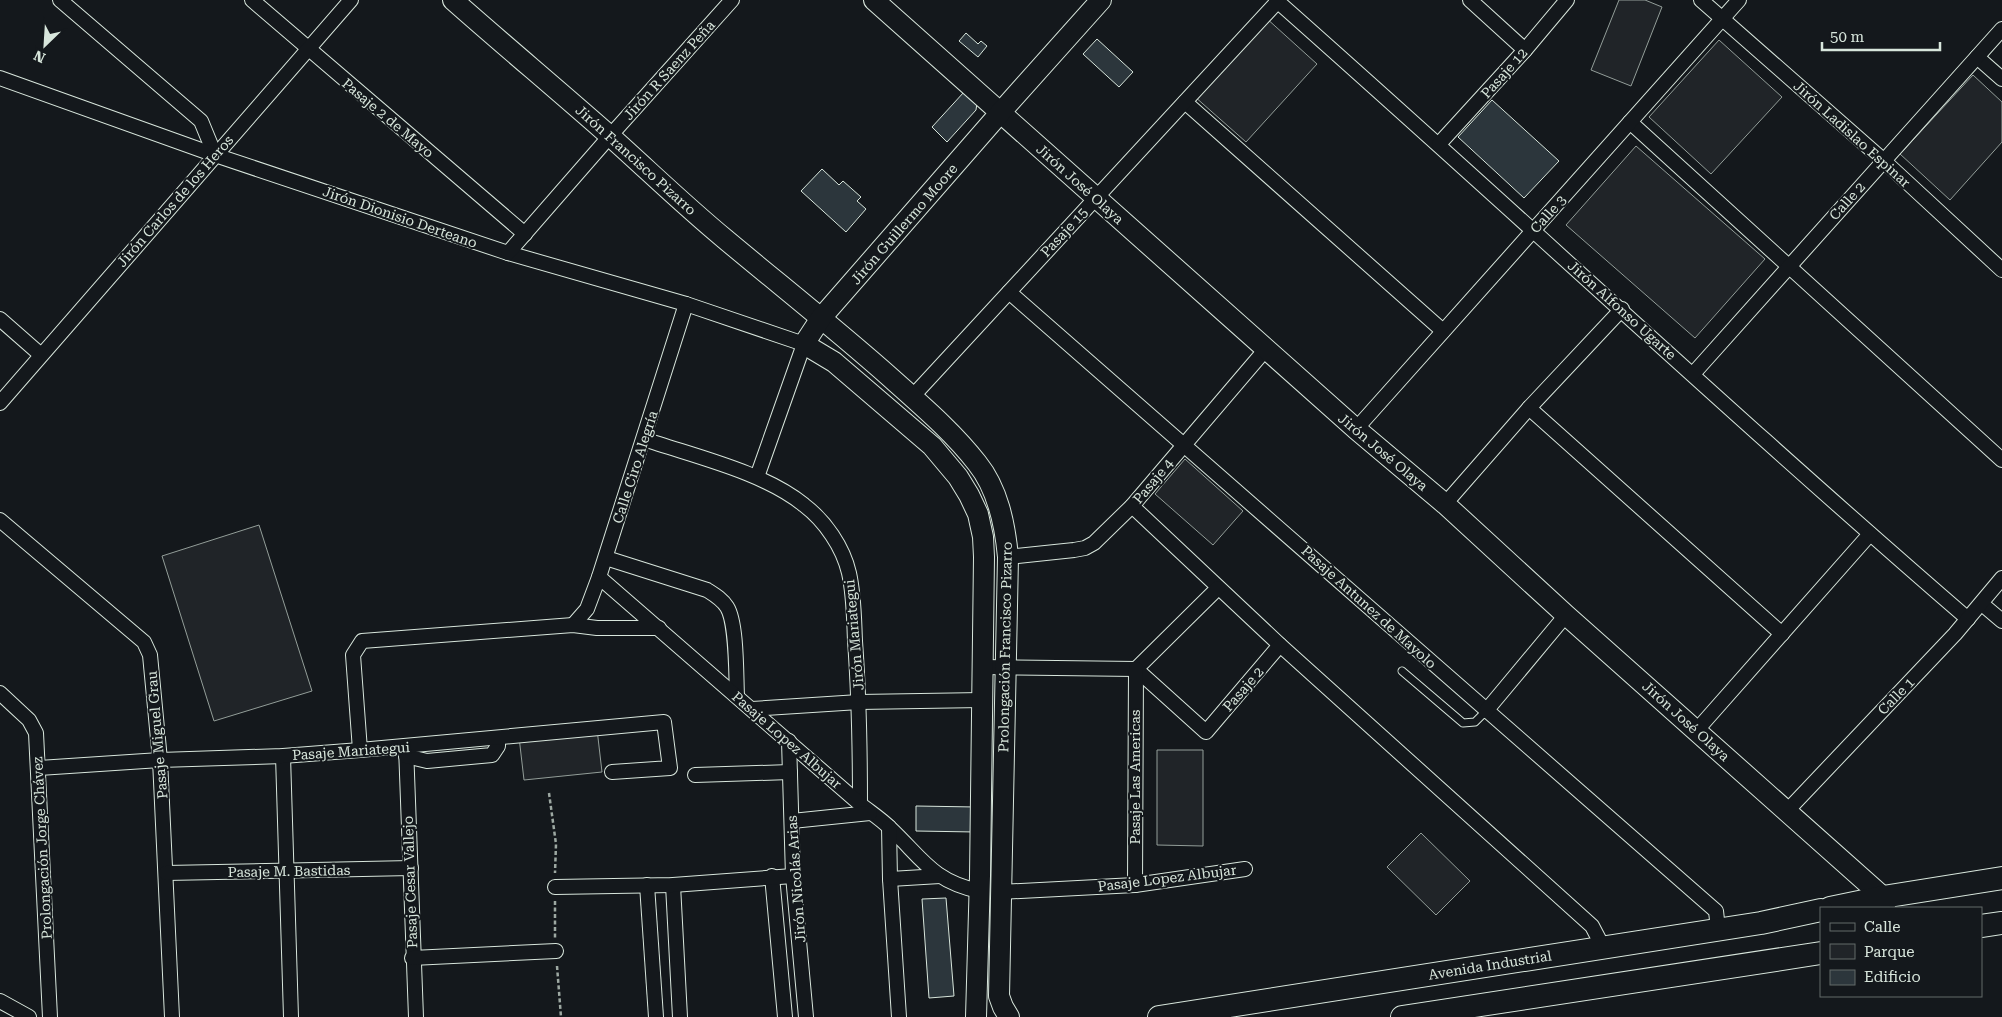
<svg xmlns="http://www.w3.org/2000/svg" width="2002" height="1017" font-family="'Roboto Serif',serif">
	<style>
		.green { fill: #202428; stroke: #939e99 }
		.building { fill: #2c363c; stroke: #d8e6dc }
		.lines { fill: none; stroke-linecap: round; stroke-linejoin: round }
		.lane-casing { stroke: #d8e6dc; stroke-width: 9 }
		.street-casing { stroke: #d8e6dc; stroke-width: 16 }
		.secondary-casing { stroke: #d8e6dc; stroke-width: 22 }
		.primary-casing { stroke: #d8e6dc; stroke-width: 24 }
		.path { stroke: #9da8a2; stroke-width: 2.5; stroke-dasharray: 4 2.5; stroke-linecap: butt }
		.lane { stroke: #14181c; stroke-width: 7 }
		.street { stroke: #14181c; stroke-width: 14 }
		.secondary { stroke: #14181c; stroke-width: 20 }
		.primary { stroke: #14181c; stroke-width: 22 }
		.labels { text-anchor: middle; stroke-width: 4; stroke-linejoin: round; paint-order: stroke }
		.street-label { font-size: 14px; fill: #d8e6dc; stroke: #14181c }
	</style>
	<rect width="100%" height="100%" fill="#14181c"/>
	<!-- green -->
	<g class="green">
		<path d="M1619 0H1645L1662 7 1631 86 1591 70Z"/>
		<path d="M1265 17 1317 64 1246 142 1194 96Z"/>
		<path d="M1719 40 1782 97 1711 174 1649 117Z"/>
		<path d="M1973 75 2002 102V142L1950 200 1900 154Z"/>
		<path d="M1636 146 1765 259 1695 338 1566 225Z"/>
		<path d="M1185 459 1243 511 1213 545 1155 494Z"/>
		<path d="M259 525 312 691 214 721 162 556Z"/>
		<path d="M597 729 602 772 524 780 519 737Z"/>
		<path d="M1157 750H1203V846L1157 845Z"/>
		<path d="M1421 833 1470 881 1436 915 1387 867Z"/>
	</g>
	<!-- building -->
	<g class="building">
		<path d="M966 33 978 44 981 41 987 46 978 57 959 41Z"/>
		<path d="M1097 39 1133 72 1119 87 1083 54Z"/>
		<path d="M964 92 977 103 976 110 947 142 932 127Z"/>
		<path d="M1492 100 1559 161 1524 198 1458 137Z"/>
		<path d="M822 169 839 185 843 181 861 197 857 201 866 209 846 232 801 191Z"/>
		<path d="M916 806 976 807 975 832 916 831Z"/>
		<path d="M946 898 954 996 929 998 922 899Z"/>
	</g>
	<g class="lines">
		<!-- lane casing -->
		<g class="lane-casing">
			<path id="lane" d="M1402 671 1463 723 1475 722 1486 711"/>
		</g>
		<!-- street casing -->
		<g class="street-casing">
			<g id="street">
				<path d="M60 0 201 121 215 155"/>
				<path d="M252 0 525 234"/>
				<path d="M1276 0C1508 205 1734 417 1968 619"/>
				<path d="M1470 0 1525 50"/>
				<path d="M1701 0 1883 160 2002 270"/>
				<path d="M1977 57 2002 79"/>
				<path d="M0 78 215 155 508 253 686 304 804 344 757 477"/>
				<path d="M1185 102 1443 331"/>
				<path d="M1630 122 2002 460"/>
				<path d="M1439 144 1525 50 1567 0"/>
				<path d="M508 253 610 136 732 0"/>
				<path d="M1009 292 1716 911 1718 929"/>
				<path d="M0 319 41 355"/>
				<path d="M1693 374 2002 29"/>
				<path d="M912 397 1278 1"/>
				<path d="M0 403 351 0"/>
				<path d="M1529 408 1782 634"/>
				<path d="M1356 429 1739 0"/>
				<path d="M644 439C693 456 764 472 804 505 825 521 843 547 849 573 854 595 854 619 855 641 859 696 860 750 860 804"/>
				<path d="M1445 504 1529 408 1622 309"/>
				<path d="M1132 506 1280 645 1592 926 1603 947"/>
				<path d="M0 520 144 642 150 655 160 760 172 1017"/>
				<path d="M1008 557 1074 550 1085 548 1094 543 1132 506 1266 349"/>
				<path d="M606 558 707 590C715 595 722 599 727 607 737 623 736 675 737 696"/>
				<path d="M599 577 860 804C870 812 881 819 890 828 922 858 932 881 979 891"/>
				<path d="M1982 604 2002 621"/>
				<path d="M573 625 587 609 599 577 686 304"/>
				<path d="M983 667 1136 669 1218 588"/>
				<path d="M1136 669 1206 732 1280 645"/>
				<path d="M0 693 29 720 36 733 50 1017"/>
				<path d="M752 709 859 702 982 700"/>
				<path d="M1486 711 1566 615"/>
				<path d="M1696 731 1870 534"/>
				<path d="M789 741 793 876 806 1017"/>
				<path d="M406 747 416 1017"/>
				<path d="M360 750 353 655 362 641 573 625 597 628H659"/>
				<path d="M283 756 291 1017"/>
				<path d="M406 756 427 761 492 755 498 746V738"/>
				<path d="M39 768 160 760 283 756 360 750 664 722 670 768 612 772"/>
				<path d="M695 775 790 772"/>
				<path d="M1787 811 1955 634 2002 578"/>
				<path d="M792 821 870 813"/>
				<path d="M889 827 890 879 899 1017"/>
				<path d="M166 873 411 868"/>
				<path d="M772 876 785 1017"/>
				<path d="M890 879 940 876"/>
				<path d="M647 885 656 1017"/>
				<path d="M673 885 680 1017"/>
				<path d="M1135 885 1136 669"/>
				<path d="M555 887 673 885 793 876"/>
				<path d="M1000 892 1135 885 1245 869"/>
				<path d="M412 958 556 951"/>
				<path d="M0 1001 29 1017"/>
			</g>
		</g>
		<!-- secondary casing -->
		<g class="secondary-casing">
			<g id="secondary">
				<path d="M453 0C505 46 559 91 611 137 649 171 685 206 725 239 780 285 837 330 891 378 921 405 952 431 977 463 998 489 1005 524 1008 557L999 996 1003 1007 1009 1017"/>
				<path d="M874 0 1356 429 1445 504 1566 615 1883 897 1885 908"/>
				<path d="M976 1017 980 876 984 557 983 537 978 514 969 495 958 477 932 446 834 362 804 344 821 318 1000 113 1101 0"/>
			</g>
		</g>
		<!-- primary casing -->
		<g class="primary-casing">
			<g id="primary">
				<path d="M1830 908 1883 897 2002 878"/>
				<path d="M1981 926 2002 923"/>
				<path d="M1159 1017 1761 923 1821 910"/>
				<path d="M1402 1017 1821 953"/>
			</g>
		</g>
		<!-- path -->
		<g class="path">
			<path d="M549 793 556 844 555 873"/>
			<path d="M555 901V938"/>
			<path d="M557 966 561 1017"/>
		</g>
		<!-- lane -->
		<use href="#lane" class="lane"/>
		<!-- street -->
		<use href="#street" class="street"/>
		<!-- secondary -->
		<use href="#secondary" class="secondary"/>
		<!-- primary -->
		<use href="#primary" class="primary"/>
	</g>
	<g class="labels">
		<!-- street labels -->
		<g class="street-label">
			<text transform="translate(669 70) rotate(-48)" y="5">Jirón R Saenz Peña</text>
			<text transform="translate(1504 73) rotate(-48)" y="5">Pasaje 12</text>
			<text transform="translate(388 118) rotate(40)" y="5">Pasaje 2 de Mayo</text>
			<text transform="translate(1852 134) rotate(42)" y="5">Jirón Ladislao Espinar</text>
			<text transform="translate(636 160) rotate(42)" y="5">Jirón Francisco Pizarro</text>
			<text transform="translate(1080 184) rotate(42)" y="5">Jirón José Olaya</text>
			<text transform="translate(175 201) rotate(-49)" y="5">Jirón Carlos de los Heros</text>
			<text transform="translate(1847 201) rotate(-48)" y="5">Calle 2</text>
			<text transform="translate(1548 214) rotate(-48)" y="5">Calle 3</text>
			<text transform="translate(400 217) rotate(19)" y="5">Jirón Dionisio Derteano</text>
			<text transform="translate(904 224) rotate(-49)" y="5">Jirón Guillermo Moore</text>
			<text transform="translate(1064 232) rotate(-47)" y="5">Pasaje 15</text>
			<text transform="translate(1622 310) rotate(42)" y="5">Jirón Alfonso Ugarte</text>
			<text transform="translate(1383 452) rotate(40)" y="5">Jirón José Olaya</text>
			<text transform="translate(635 467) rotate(-72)" y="5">Calle Ciro Alegría</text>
			<text transform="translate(1153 481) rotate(-50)" y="5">Pasaje 4</text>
			<text transform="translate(1369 607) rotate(42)" y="5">Pasaje Antunez de Mayolo</text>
			<text transform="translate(854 635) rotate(-95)" y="5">Jirón Mariategui</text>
			<text transform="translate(1005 647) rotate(-89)" y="5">Prolongación Francisco Pizarro</text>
			<text transform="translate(1243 689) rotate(-49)" y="5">Pasaje 2</text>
			<text transform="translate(1896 696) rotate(-46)" y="5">Calle 1</text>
			<text transform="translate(1686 721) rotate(42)" y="5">Jirón José Olaya</text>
			<text transform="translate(157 735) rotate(-95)" y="5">Pasaje Miguel Grau</text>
			<text transform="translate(787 740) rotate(41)" y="5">Pasaje Lopez Albujar</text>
			<text transform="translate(351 751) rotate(-4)" y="5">Pasaje Mariategui</text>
			<text transform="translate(1135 777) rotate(-90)" y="5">Pasaje Las Americas</text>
			<text transform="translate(42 848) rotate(-93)" y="5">Prolongación Jorge Chávez</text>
			<text transform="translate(289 871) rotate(-1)" y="5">Pasaje M. Bastidas</text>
			<text transform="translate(1167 878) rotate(-7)" y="5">Pasaje Lopez Albujar</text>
			<text transform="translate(796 879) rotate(-94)" y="5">Jirón Nicolás Arias</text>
			<text transform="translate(410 882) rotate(-92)" y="5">Pasaje Cesar Vallejo</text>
			<text transform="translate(1490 965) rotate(-9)" y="5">Avenida Industrial</text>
		</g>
	</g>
	<!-- legend -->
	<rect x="1820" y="907" width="162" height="90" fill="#14181c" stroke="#626a69"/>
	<rect x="1830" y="923" width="25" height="8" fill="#14181c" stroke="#626a69"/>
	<text x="1864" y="932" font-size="15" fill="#d8e6dc">Calle</text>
	<rect x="1830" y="944" width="25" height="15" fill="#202428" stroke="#626a69"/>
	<text x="1864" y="957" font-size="15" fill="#d8e6dc">Parque</text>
	<rect x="1830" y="970" width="25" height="15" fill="#2c363c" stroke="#626a69"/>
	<text x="1864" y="982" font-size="15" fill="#d8e6dc">Edificio</text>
	<!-- north arrow -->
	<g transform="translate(45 45) rotate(205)" stroke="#14181c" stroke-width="4" paint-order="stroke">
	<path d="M0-4L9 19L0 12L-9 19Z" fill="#d8e6dc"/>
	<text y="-8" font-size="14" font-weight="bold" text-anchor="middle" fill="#d8e6dc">N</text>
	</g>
	<!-- scale -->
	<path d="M1822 42v8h118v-8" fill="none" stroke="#d8e6dc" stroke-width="2.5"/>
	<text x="1830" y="42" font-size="15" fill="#d8e6dc" stroke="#14181c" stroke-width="4" paint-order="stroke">50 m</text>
</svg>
